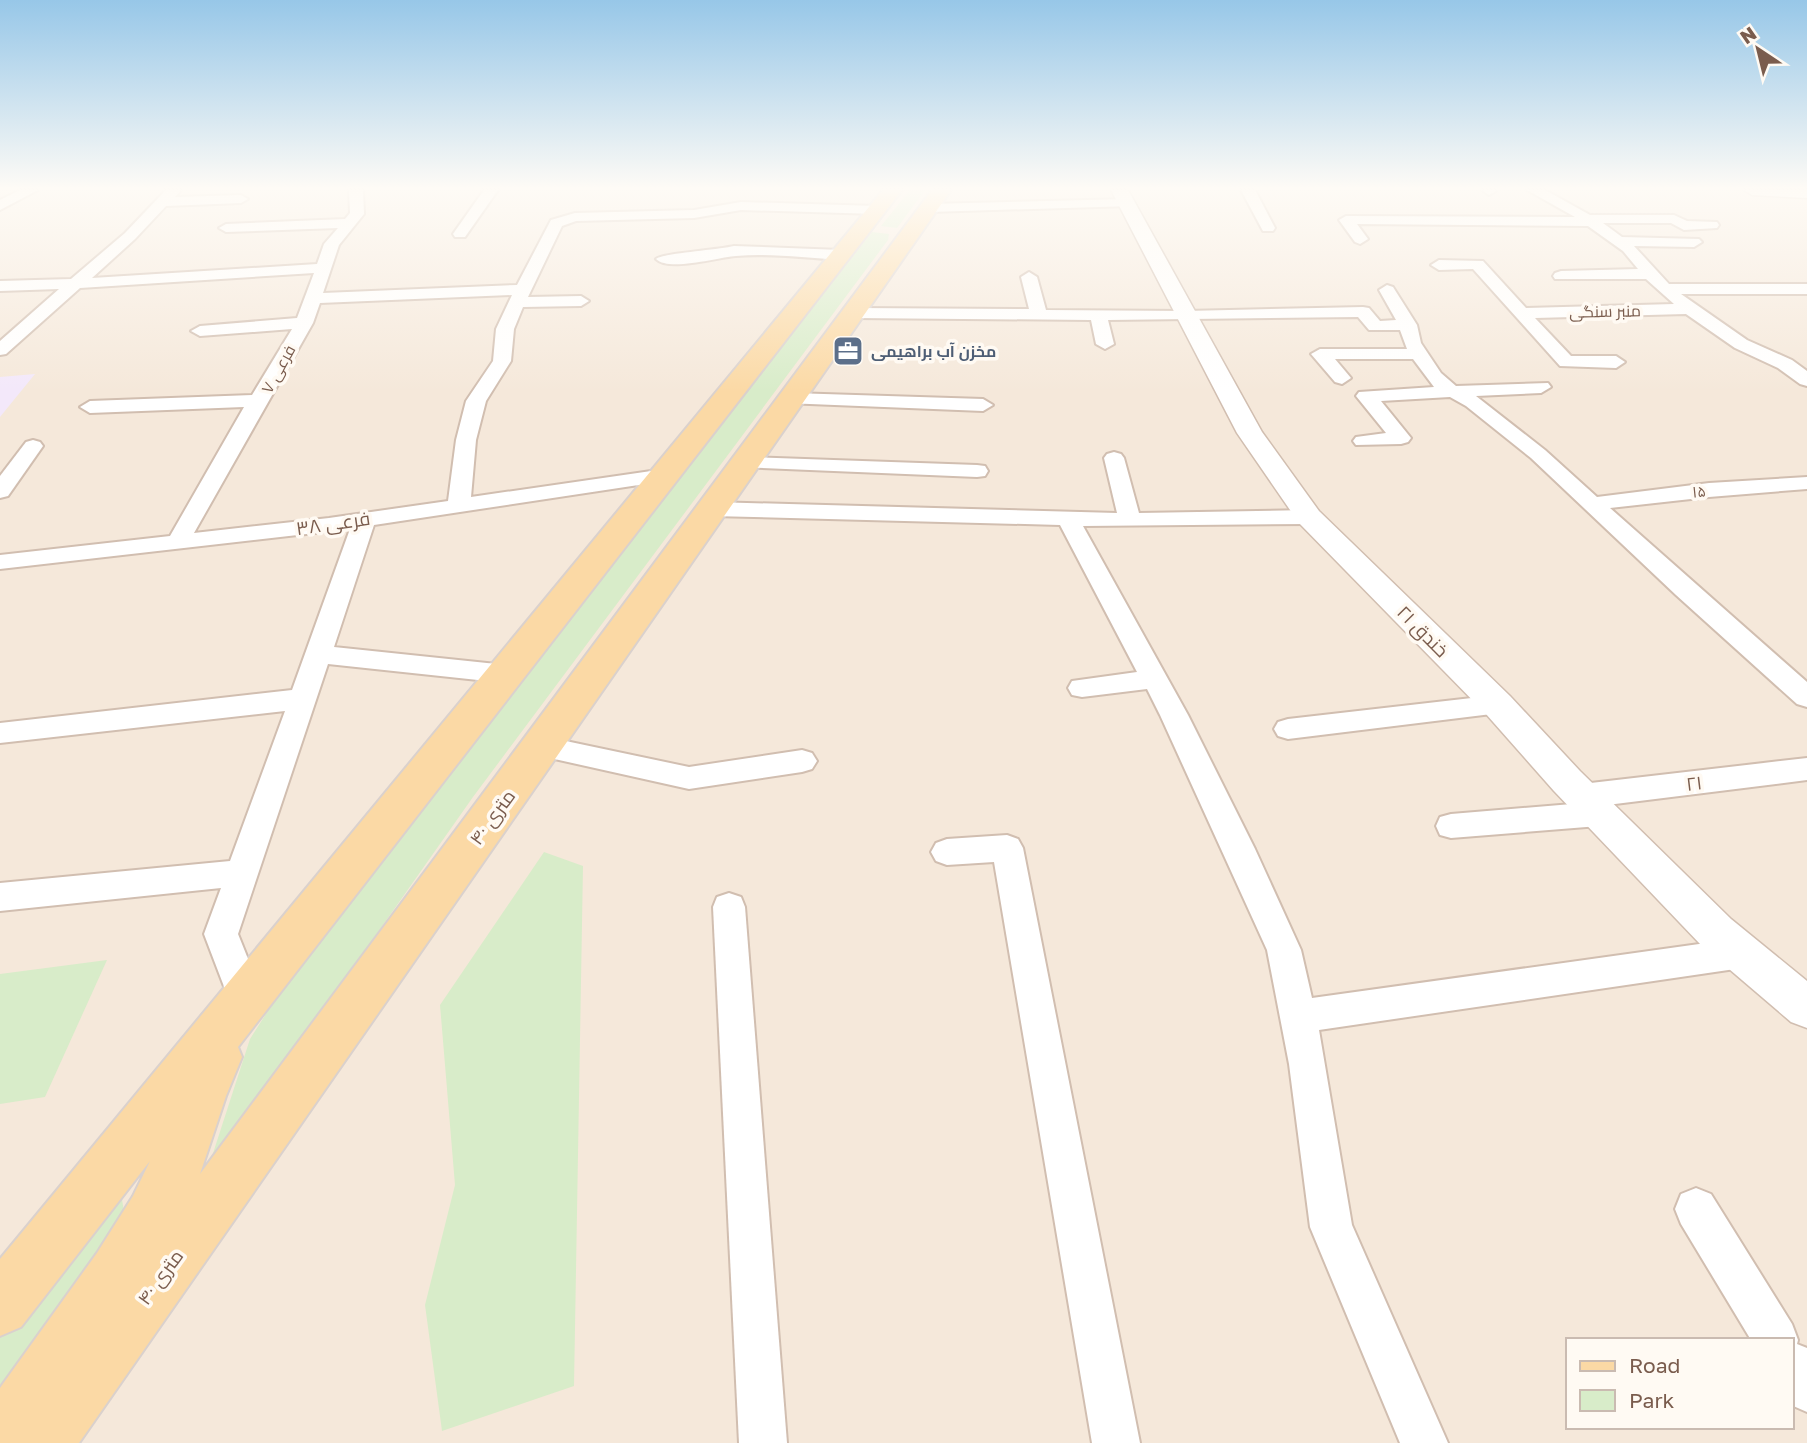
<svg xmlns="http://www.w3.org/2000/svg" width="1807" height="1443" font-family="'Golos Text',Cairo,sans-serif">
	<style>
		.residential { fill: #f5e8da; fill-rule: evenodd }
		.education { fill: #f3e8fa }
		.green { fill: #d8ecc9 }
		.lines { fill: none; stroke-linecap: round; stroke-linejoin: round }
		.minor-casing { stroke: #d1beb0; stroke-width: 4 }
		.tertiary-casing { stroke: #d1beb0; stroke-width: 3 }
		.primary-casing { stroke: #dad1cd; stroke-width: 4 }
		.minor { fill: #fff; fill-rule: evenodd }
		.tertiary { fill: #fff; fill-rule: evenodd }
		.primary { fill: #fbd9a5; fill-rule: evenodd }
		.labels { text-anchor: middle; stroke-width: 7; stroke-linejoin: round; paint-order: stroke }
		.far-street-label { font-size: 16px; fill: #7a5c4d; stroke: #fffaf3 }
		.far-service-label { font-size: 16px; font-weight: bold; fill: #4e5e75; stroke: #fffaf3; text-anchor: start }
		.street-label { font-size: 19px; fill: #7a5c4d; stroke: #fffaf3 }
	</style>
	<rect width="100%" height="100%" fill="#fdf6ec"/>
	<!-- residential -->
	<path class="residential" d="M0 190H1807V1443H0ZM1567 1340H1791V1427H1567Z"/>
	<!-- education -->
	<path class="education" d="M35 374 0 417V377Z"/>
	<!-- green -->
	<g class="green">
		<path d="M910 190H925L897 228 881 226Z"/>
		<path d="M872 232 889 234 888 240 473 797 205 1178 250 1039 299 962Z"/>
		<path d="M544 852 583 866 574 1386 442 1431 425 1305 455 1185 440 1005Z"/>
		<path d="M107 960 45 1097 0 1104V974Z"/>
		<path d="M120 1188 125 1217 0 1403V1338Z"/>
	</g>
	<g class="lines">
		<!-- minor casing -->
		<g class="minor-casing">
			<g id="minor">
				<path d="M20 190H38L0 210V200Z"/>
				<path d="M166 190H181L175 197 241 195 248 199 241 203 166 206 135 239 92 278 317 264 324 244 338 228 226 232 219 228 226 224 345 219 350 213 349 190H363L364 214 339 245 323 293 517 285 551 220 575 213 694 210 741 202 877 206 884 210 877 214 741 210 694 218 576 221 562 226 528 297 581 296 589 301 581 306 523 307 514 329 511 361 486 401 476 440 471 497 665 469 673 470 676 475 673 480 665 481 374 525 334 647 506 665 515 668 519 674 515 680 506 683 328 664 238 934 264 999 259 1010 246 1015 233 1010 204 934 221 888 0 911V883L230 861 285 711 0 743V723L292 690 350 529 0 569V555L170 536 244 407 90 413 80 407 90 401 252 395 292 329 200 336 191 331 200 326 297 318 314 273 80 288 6 354 0 355V341L59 289 0 291V281L71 279 125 233ZM512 295 496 329 493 361 466 401 456 440 448 501 329 518 194 533 313 323 320 303Z"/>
				<path d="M484 190H498L465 237H455L453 234Z"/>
				<path d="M1241 190H1255L1275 228 1273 231H1263Z"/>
				<path d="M1482 190H1496V191L1489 195Z"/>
				<path d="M1527 190H1545L1590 215H1674L1687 221 1717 222 1719 225 1717 228 1684 230 1671 223H1603L1622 237 1699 239 1702 242 1694 247 1634 246 1669 284H1807V294H1681L1747 340 1792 360 1807 371V386L1800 384 1778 368 1735 348 1686 314 1535 318 1571 356H1616L1625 362 1616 368 1560 366 1473 269 1439 270 1431 265 1439 260 1483 261 1526 308 1674 304 1646 279H1555L1553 276 1555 273 1561 271 1638 269 1623 251 1588 226 1357 224 1368 239 1360 244 1355 242 1339 220 1346 216 1575 217Z"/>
				<path d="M1127 199 1132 200V206L929 212 922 208 929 204Z"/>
				<path d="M734 246 841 250 849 255 841 260C807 258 770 253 736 256 719 257 669 272 656 259 663 253 718 250 734 246Z"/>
				<path d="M1029 272 1037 277 1046 310 1186 311 1363 307 1369 308 1380 321 1396 320 1379 290 1387 285 1393 287 1417 325 1421 343 1441 373 1456 386 1548 383 1551 387 1541 393 1476 396 1545 450 1597 497 1709 483 1807 477V489L1709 497 1610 508 1807 682V707L1797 704 1676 595 1531 458 1466 406 1450 397 1381 401 1411 438 1408 442 1401 444 1356 445 1353 441 1356 437 1386 433 1356 396 1359 392 1434 387 1413 359H1335L1351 378 1342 384 1335 382 1311 354 1320 349H1407L1400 330H1369L1358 317 1108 320 1114 344 1105 349 1096 344 1091 320 854 318 845 313 854 308 1029 309 1021 277Z"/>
				<path d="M792 393 983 399 993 405 983 411 785 403 782 399 785 395Z"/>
				<path d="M33 440 40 442 43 446 8 496 0 498V476L26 442Z"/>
				<path d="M1114 452 1121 454 1124 458 1139 513 1309 510 1317 512 1320 517 1317 522 1309 524 1083 526 1188 715 1255 849 1301 950 1312 998 1742 938 1754 942 1759 953 1754 964 1742 968 1319 1030 1352 1225 1448 1443H1400L1310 1227 1289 1064 1267 950 1160 715 1147 689 1082 697 1072 695 1068 688 1072 681 1137 672 1060 525 712 516 704 514 701 509 704 504 712 502 1117 513 1104 458 1107 454Z"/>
				<path d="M746 457 977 465 985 466 988 471 985 476 977 477 739 467 735 463 739 459Z"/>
				<path d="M1498 695 1508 698 1512 705 1508 712 1288 739 1278 736 1274 729 1278 722 1288 719Z"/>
				<path d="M542 736 689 767 802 750 812 753 817 761 812 769 802 772 689 789 532 754 528 747 532 740Z"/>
				<path d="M1807 758V780L1607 805 1614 814 1610 822 1599 826 1451 838 1440 835 1436 826 1440 817 1451 814 1572 804 1567 796 1571 788 1582 784Z"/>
				<path d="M1007 835 1018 839 1023 848 1140 1443H1092L994 862 947 865 936 861 931 852 936 843 947 839Z"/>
				<path d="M729 893 741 897 745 907 787 1443H739L713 907 717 897Z"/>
				<path d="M1696 1188 1711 1194 1792 1324 1798 1340 1797 1344 1807 1348V1412L1791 1405V1340H1751L1681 1224 1675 1209 1681 1194Z"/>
			</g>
		</g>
		<!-- tertiary casing -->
		<g class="tertiary-casing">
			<g id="tertiary">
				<path d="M1111 190H1128L1262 432 1319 511 1510 696 1580 771 1731 919 1807 981V1028L1791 1022 1701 945 1554 791 1486 714 1299 523 1237 433Z"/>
				<path d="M1744 190H1807V198L1752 195Z"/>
			</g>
		</g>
		<!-- primary casing -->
		<g class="primary-casing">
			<path id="primary" d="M883 190H902L238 1047 242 1057 226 1096 200 1174 932 190H951L79 1443H0V1388L97 1253 133 1196 150 1161 21 1327 0 1336V1259Z"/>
		</g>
		<!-- minor -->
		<use href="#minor" class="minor"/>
		<!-- tertiary -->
		<use href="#tertiary" class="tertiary"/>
		<!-- primary -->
		<use href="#primary" class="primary"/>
	</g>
	<!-- sky -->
	<linearGradient id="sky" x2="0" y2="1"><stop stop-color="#97c7e8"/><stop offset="0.48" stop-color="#fefbf6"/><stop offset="1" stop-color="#fefbf6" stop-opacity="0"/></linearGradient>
	<rect width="1807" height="392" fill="url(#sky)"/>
	<!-- icons -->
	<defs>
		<g id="office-square" transform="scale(1.575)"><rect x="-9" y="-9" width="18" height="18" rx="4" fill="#5c6f8a" stroke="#fffaf3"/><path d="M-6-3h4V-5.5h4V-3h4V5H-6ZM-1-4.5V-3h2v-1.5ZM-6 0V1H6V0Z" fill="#fff"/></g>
	</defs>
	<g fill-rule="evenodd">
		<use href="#office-square" x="848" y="351"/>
	</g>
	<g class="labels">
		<!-- far-street labels -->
		<g class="far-street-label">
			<text transform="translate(1605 311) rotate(-1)" y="6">منبر سنگی</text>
			<text transform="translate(278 369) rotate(-61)" y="6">فرعی ۷</text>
			<text transform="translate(1699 491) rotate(-6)" y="6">۱۵</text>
		</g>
		<!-- far-service labels -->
		<g class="far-service-label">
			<text x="871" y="357">مخزن آب براهیمی</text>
		</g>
		<!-- street labels -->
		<g class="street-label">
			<text transform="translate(333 523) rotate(-8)" y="7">فرعی ۳۸</text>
			<text transform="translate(1423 631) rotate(45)" y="7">۲۱ خندق</text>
			<text transform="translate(1694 783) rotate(-7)" y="7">۲۱</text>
			<text transform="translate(492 817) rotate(-54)" y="7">۴۰ متری</text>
			<text transform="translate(160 1277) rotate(-54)" y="7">۴۰ متری</text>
		</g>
	</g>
	<!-- legend -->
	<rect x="1566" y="1338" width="228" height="91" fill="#fffaf3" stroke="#cabbb1" stroke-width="2"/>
	<rect x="1580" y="1361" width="35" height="10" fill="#fbd9a5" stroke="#cabbb1" stroke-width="2"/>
	<text x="1629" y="1373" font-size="21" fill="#7a5c4d">Road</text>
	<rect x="1580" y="1390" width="35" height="21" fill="#d8ecc9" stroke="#cabbb1" stroke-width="2"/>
	<text x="1629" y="1408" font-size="21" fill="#7a5c4d">Park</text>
	<!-- north arrow -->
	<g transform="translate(1758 49) rotate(325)" stroke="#fffaf3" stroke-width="5" paint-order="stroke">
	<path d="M0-5L12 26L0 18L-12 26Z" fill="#7a5c4d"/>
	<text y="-10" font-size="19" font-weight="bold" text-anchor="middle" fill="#7a5c4d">N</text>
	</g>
</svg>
